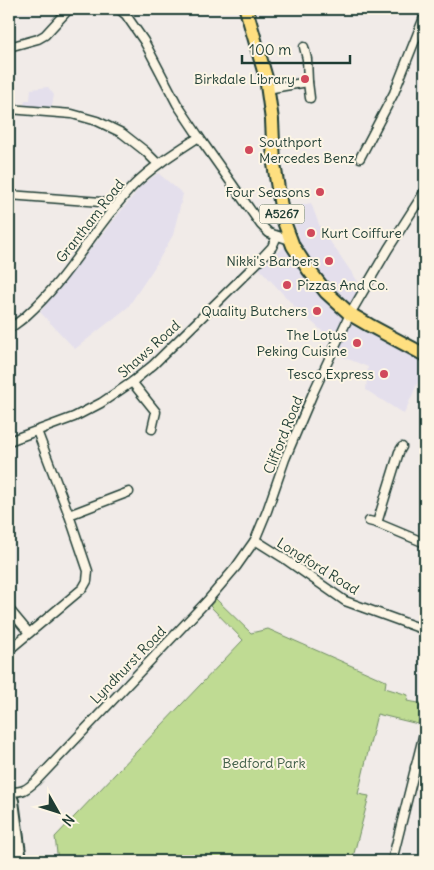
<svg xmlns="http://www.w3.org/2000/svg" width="434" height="870" font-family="Delius,sans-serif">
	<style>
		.built { fill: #e4dfec }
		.green { fill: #bfdb93; stroke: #6f8c64 }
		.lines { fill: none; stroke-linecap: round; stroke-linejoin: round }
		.minor-casing { stroke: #1f3d34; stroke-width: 11 }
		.tertiary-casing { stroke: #1f3d34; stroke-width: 14 }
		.primary-casing { stroke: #1f3d34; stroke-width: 16 }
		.minor { stroke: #fcf5e5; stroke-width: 8 }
		.tertiary { stroke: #fcf5e5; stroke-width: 10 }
		.primary { stroke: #fedf80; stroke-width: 12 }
		.poi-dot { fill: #d1495b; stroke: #fcf5e5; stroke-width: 2 }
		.labels { text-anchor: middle; stroke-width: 4; stroke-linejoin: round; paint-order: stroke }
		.shield { fill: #fcf5e5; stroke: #617469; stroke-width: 1 }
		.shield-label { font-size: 12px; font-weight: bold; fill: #1f3d34 }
		.poi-label { font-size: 14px; fill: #1f3d34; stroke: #fcf5e5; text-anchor: end }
		.street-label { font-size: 14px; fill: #1f3d34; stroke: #fcf5e5 }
		.park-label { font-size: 14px; fill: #3f5d47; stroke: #fcf5e5 }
	</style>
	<rect width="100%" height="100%" fill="#f1ebe8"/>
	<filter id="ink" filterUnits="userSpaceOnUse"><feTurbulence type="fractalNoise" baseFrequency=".02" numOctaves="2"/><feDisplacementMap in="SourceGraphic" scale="10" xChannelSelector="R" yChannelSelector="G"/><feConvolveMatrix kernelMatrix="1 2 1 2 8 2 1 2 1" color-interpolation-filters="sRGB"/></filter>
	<g filter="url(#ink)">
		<!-- built -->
		<g class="built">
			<path d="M48 87 54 95 51 110 24 106 25 100H30L31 89Z"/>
			<path d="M158 173 183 194 173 235 154 268 128 307 75 349 40 312 141 186Z"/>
			<path d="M311 203 320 227 359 283 353 326 425 361V366L404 414 366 390 368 367 343 357 330 338 295 307 259 268 299 235 288 208Z"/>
		</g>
		<!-- green -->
		<path class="green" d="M216 599 251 633 268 629 386 681 385 688 408 695 407 701 425 704 418 724 377 714 358 794 369 796 352 861H58L55 837 243 640 210 606Z"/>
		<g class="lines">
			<!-- minor casing -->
			<g class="minor-casing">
				<g id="minor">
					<path d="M119 9 126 15 144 41 177 104 199 137 261 225 269 233 290 240"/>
					<path d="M9 47 38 39 45 35 69 9"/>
					<path d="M308 82 310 98"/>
					<path d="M267 89 308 82 307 59 304 47"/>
					<path d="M9 109 72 114 97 121 122 133 145 151 158 164"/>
					<path d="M360 158 394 93 425 15"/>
					<path d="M9 195 101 202 113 210"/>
					<path d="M9 329C15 324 22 320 27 315 69 278 95 225 134 185 153 166 176 152 199 137"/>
					<path d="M132 382 156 412 152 429"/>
					<path d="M9 441 74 417 101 403 132 382 153 365 259 261 272 247 277 236"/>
					<path d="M69 515 129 492"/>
					<path d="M369 521 377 523 425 543"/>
					<path d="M377 523 399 452 402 447"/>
					<path d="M255 540 282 557 345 601 425 630"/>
					<path d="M9 609 29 633"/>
					<path d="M9 650 83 588 87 581 88 571 69 515 37 431"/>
					<path d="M415 767 425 770"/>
					<path d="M10 792C23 792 26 790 36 781L207 601 236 567 255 540 267 511 285 459 313 393 350 314 388 249 425 191"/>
					<path d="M392 861 425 729"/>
				</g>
			</g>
			<!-- tertiary casing -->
			<g class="tertiary-casing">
				<path id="tertiary" d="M9 791 13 801 21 861"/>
			</g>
			<!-- primary casing -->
			<g class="primary-casing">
				<path id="primary" d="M246 9 266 78 272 120 274 164 283 219 293 246 308 269 326 292 350 314 369 325 425 355"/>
			</g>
			<!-- minor -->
			<use href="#minor" class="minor"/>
			<!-- tertiary -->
			<use href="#tertiary" class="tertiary"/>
			<!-- primary -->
			<use href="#primary" class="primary"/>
		</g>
	</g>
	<!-- markers -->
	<g class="poi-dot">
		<circle cx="305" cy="79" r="5"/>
		<circle cx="249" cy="150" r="5"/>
		<circle cx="320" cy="192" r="5"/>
		<circle cx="311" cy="233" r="5"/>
		<circle cx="329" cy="261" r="5"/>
		<circle cx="287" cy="285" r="5"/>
		<circle cx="317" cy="311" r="5"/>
		<circle cx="357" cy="343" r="5"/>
		<circle cx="384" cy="374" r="5"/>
	</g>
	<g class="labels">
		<!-- shield labels -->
		<rect class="shield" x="259.5" y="204.5" width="45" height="19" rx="4"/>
		<g class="shield-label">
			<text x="282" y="218">A5267</text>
		</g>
		<!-- poi labels -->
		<g class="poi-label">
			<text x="295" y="84">Birkdale Library</text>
			<text x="259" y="147" text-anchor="start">Southport<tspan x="259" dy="16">Mercedes Benz</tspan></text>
			<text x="310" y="197">Four Seasons</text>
			<text x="321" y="238" text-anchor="start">Kurt Coiffure</text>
			<text x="319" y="266">Nikki's Barbers</text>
			<text x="297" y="290" text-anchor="start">Pizzas And Co.</text>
			<text x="307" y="316">Quality Butchers</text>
			<text x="347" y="340">The Lotus<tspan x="347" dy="16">Peking Cuisine</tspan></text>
			<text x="374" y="379">Tesco Express</text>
		</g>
		<!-- street labels -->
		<g class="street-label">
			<text transform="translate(90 221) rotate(-52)" y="5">Grantham Road</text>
			<text transform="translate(149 349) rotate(-42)" y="5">Shaws Road</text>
			<text transform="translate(283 435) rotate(-68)" y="5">Clifford Road</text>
			<text transform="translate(318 566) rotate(32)" y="5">Longford Road</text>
			<text transform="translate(128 665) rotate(-46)" y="5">Lyndhurst Road</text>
		</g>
		<!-- park labels -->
		<g class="park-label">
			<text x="264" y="768">Bedford Park</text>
		</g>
	</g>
	<!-- margin -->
	<rect width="434" height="870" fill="none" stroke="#fcf5e5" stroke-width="30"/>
	<rect x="15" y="15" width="404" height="840" fill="none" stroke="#1f3d34" stroke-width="2" filter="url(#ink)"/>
	<!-- north arrow -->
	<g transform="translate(58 812) rotate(129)" stroke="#fcf5e5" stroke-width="4" paint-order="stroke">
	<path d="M0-4L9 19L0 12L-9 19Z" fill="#1f3d34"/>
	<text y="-8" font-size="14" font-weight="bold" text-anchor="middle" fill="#1f3d34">N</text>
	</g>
	<!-- scale -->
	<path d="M242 55v8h108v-8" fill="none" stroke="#1f3d34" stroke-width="2.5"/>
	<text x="249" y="55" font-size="15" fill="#1f3d34" stroke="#fcf5e5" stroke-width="4" paint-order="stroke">100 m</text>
</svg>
